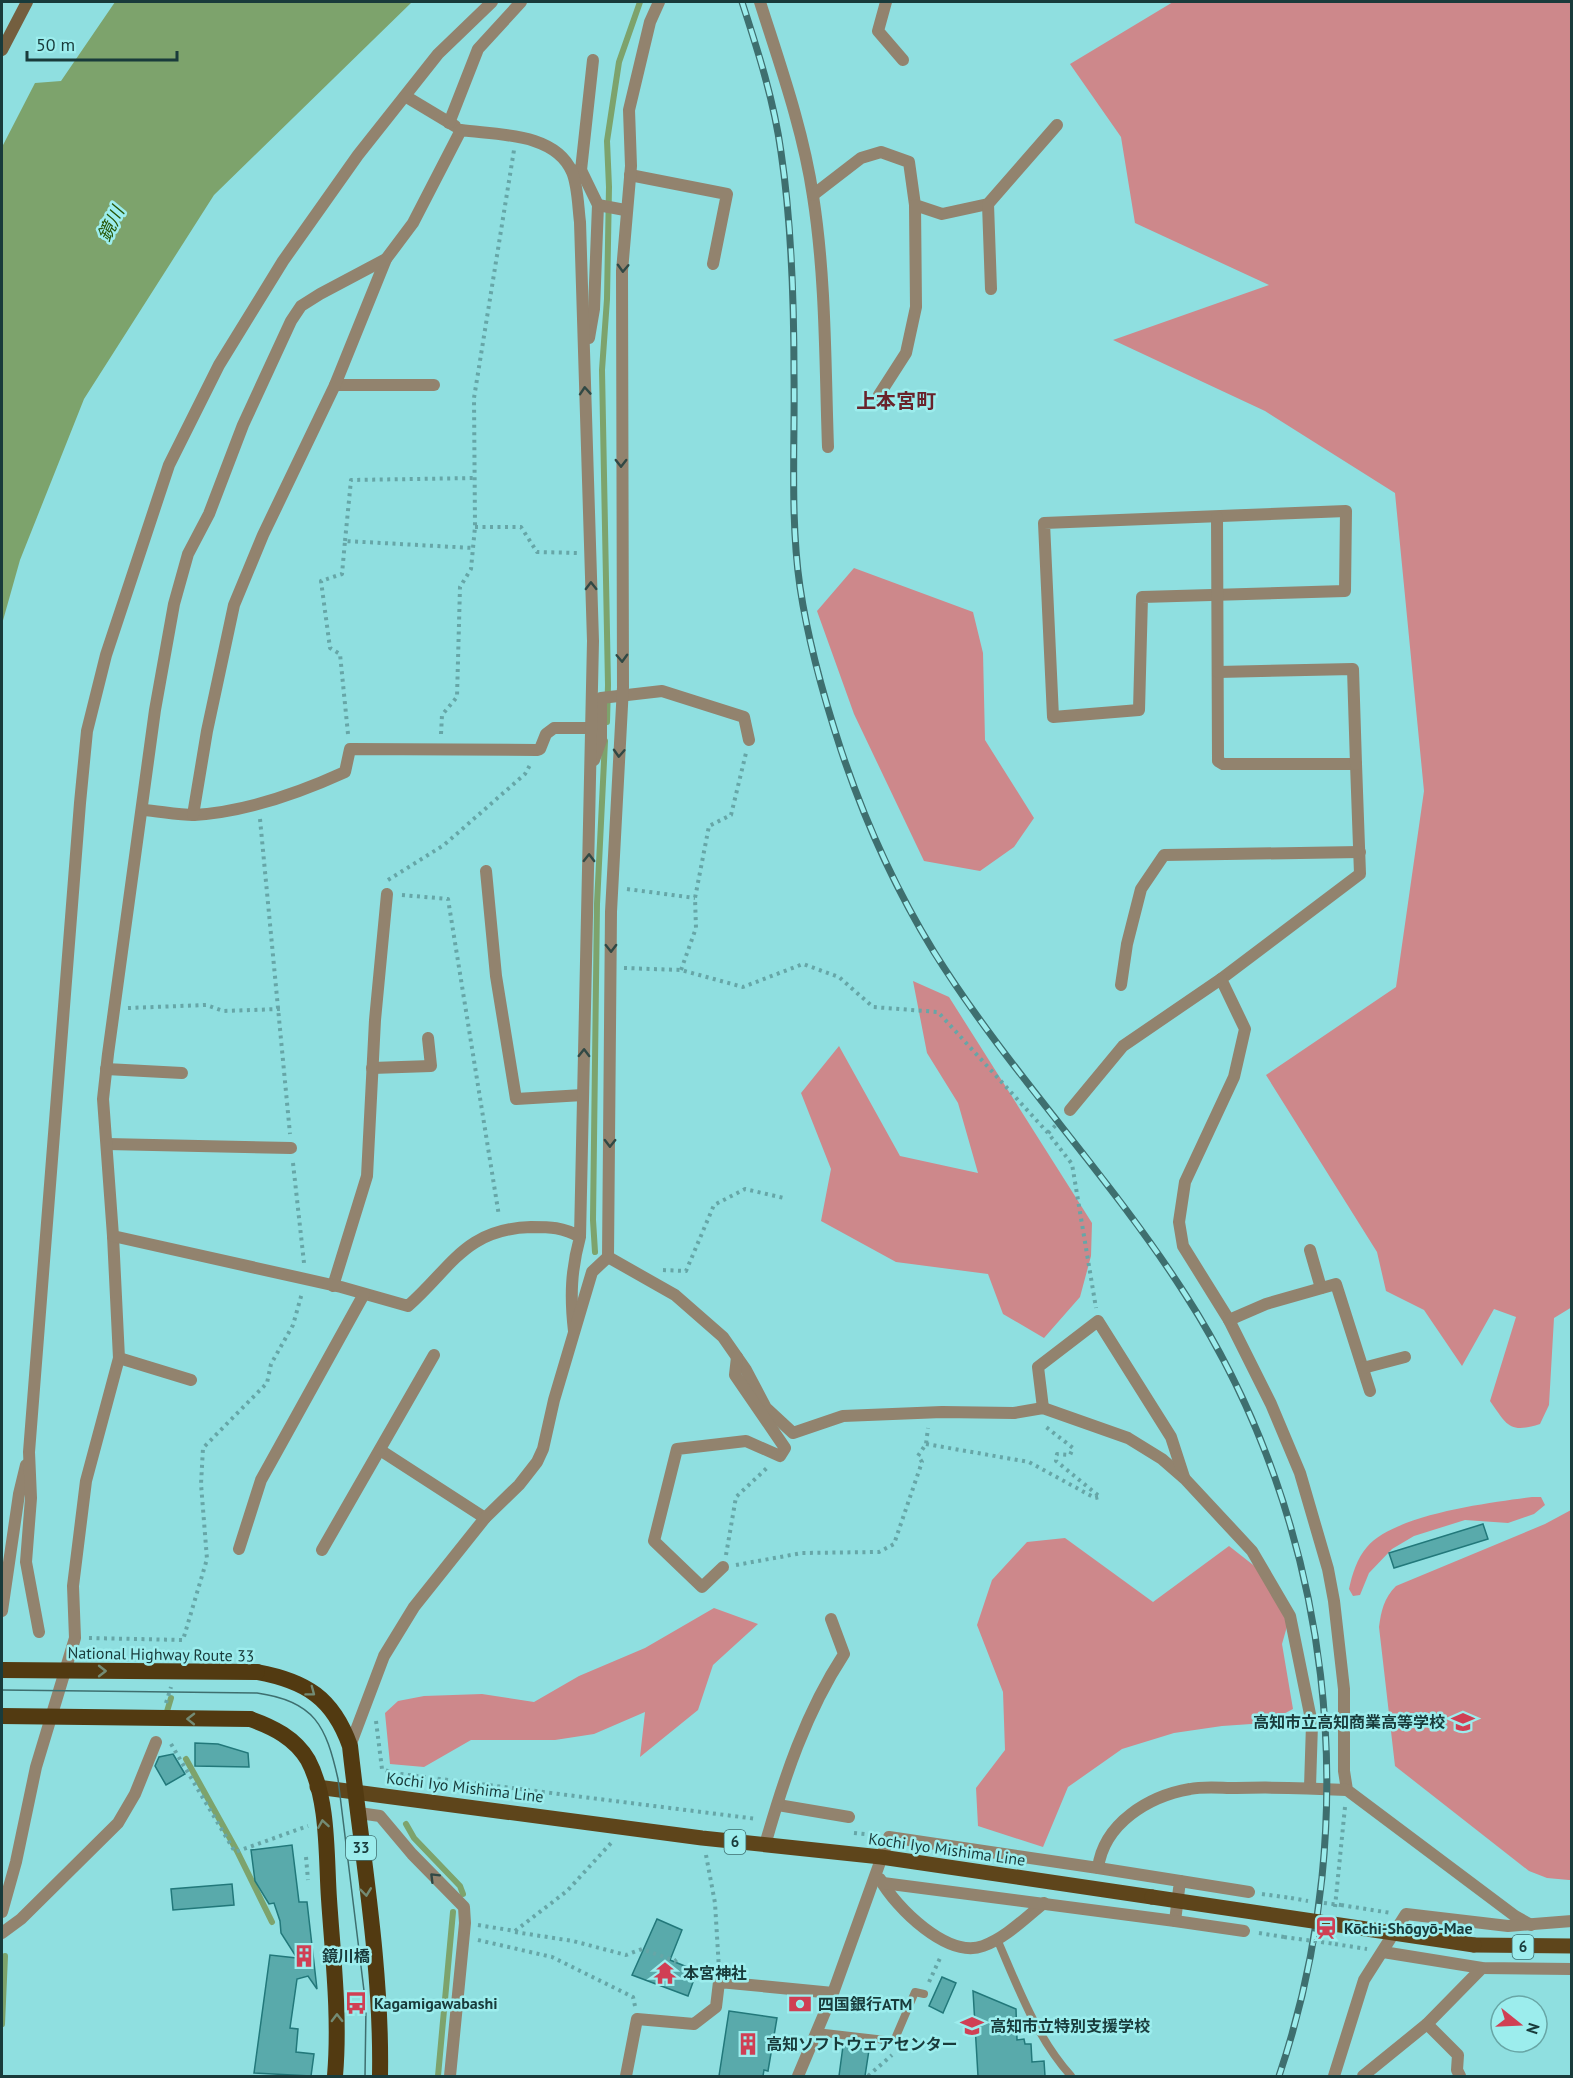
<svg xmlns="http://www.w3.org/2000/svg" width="1573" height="2078" font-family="'PT Sans','Noto Sans JP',sans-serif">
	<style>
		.green { fill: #cd888b }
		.water { fill: #7da36c }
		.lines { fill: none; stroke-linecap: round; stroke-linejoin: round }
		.stream { stroke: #7da36c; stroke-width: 6 }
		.building { fill: #59aaab; stroke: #22787a; stroke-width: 1.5 }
		.path { stroke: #66a6a7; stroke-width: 4; stroke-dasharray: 3 4.5; stroke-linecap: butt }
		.service { stroke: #92836e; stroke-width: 8 }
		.minor { stroke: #92836e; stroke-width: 12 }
		.secondary { stroke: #745f3f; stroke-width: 12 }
		.primary { stroke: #5e451b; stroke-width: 15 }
		.trunk { stroke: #523a11; stroke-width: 16 }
		.tram { stroke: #3e6f6f; stroke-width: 1.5 }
		.rail-casing { stroke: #3e6f6f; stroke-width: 7 }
		.rail { stroke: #9ceded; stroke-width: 4.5; stroke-dasharray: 14; stroke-linecap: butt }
		.path-bridge { stroke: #66a6a7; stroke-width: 4; stroke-dasharray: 3 4.5; stroke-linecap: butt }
		.primary-bridge { stroke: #5e451b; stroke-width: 15 }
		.trunk-bridge { stroke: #523a11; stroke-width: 16 }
		.oneway { stroke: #314945 }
		.oneway2 { stroke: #738b74 }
		.labels { text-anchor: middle; stroke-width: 5; stroke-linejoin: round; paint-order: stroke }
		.shield { fill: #9ceded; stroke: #407070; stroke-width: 1.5 }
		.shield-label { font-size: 15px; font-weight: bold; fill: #193b3b }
		.street-label { font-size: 16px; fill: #193b3b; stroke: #9ceded }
		.poi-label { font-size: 16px; font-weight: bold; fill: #193b3b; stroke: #9ceded; text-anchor: start }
		.water-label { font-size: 18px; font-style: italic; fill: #265605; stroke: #9ceded }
		.quarter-label { font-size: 20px; font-weight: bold; fill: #69232b; stroke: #9ceded }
	</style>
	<rect width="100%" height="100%" fill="#8fdfe0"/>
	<!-- green -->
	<g class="green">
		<path d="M1173 2H1571L1572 1307 1554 1318 1549 1405 1540 1424C1509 1434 1507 1425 1490 1401L1516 1317 1494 1309 1462 1366 1424 1310 1386 1291 1377 1252 1266 1075 1396 987 1424 791 1395 493 1265 411 1113 340 1269 285 1135 223 1121 137 1070 64Z"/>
		<path d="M854 568 973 612 983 653 985 740 1034 818 1014 847 980 871 924 861 854 714 817 611Z"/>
		<path d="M913 981 949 997 1092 1223 1091 1256 1080 1297 1044 1338 1003 1314 988 1274 896 1262 821 1221 831 1169 801 1093 839 1046 900 1156 978 1173 958 1103 927 1053Z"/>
		<path d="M1532 1497H1541L1545 1505 1534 1514 1508 1523 1465 1520 1414 1536 1392 1549 1369 1573 1360 1595 1353 1596 1349 1589C1352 1575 1357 1558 1367 1547 1395 1514 1489 1503 1532 1497Z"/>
		<path d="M1571 1510 1572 1880H1569L1547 1878 1529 1871 1395 1766 1379 1627C1381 1611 1384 1598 1396 1586L1545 1524Z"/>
		<path d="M1065 1538 1153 1602 1229 1546 1275 1582 1290 1616 1282 1644 1293 1709 1266 1723 1222 1726 1174 1733 1122 1749 1068 1787 1043 1847 978 1826 976 1788 1005 1750 1003 1692 977 1625 992 1580 1027 1542Z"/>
		<path d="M714 1608 758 1624 713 1665 698 1710 640 1757 645 1712 594 1734 555 1740H471L424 1767 390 1764 385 1713 398 1701 424 1696 482 1694 534 1702 579 1676 645 1648Z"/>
	</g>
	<!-- water -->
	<path class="water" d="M115 2H412L214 195 84 399 20 560 2 624V147L35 83 61 81Z"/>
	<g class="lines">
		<!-- stream -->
		<g class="stream">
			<path d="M607 722 608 685 602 370 607 299 609 187 607 141 619 62 640 2"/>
			<path d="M595 1252 593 1220 597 904 605 741"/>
			<path d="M165 1718 171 1698"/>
			<path d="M186 1759 237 1851 272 1922"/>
			<path d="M406 1824 414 1838 460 1886 463 1894"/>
			<path d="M2 2024 5 1956"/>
			<path d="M438 2076 453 1912"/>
		</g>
	</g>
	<!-- building -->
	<g class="building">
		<path d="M1483 1524 1488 1539 1394 1568 1389 1553Z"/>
		<path d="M195 1743 218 1744 248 1753 249 1767 195 1766Z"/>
		<path d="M173 1754 185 1774 166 1785 155 1766 159 1757Z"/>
		<path d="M292 1845 299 1902H307L317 1989 308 1976 297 1979 290 2028 298 2029 296 2052 314 2054 311 2076 254 2073 270 1955 297 1958 281 1933 280 1921 274 1903 269 1904 255 1881 251 1850Z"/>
		<path d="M232 1884 234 1905 173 1910 171 1889Z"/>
		<path d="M657 1919 682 1930 670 1960 697 1971 688 1996 632 1975Z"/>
		<path d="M942 1977 956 1983 943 2013 929 2006Z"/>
		<path d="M973 1991 1016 2009 1017 2040 1024 2039 1025 2044H1031L1032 2062 1044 2061 1045 2076H978Z"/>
		<path d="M729 2011 777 2018 768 2071 764 2070 763 2076H719Z"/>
		<path d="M843 2046 869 2050 865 2076H839Z"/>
	</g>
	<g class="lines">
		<!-- path -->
		<g class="path">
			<path d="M475 527H521L537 552 577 553"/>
			<path d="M345 541 351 480 475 478"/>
			<path d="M348 734 340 654 330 648 321 581 342 574 345 541 473 548"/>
			<path d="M441 734 442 715 457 697 460 587 471 569 475 527 474 398 514 150"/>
			<path d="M260 819 290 1134"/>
			<path d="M388 880 444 845 525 774 530 765"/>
			<path d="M627 889 695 898"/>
			<path d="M402 895 448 899 499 1216"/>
			<path d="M624 968 681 970 743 987 803 964 839 977 873 1007 938 1012 1048 1133 1072 1164 1096 1308"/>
			<path d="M681 970 696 928 695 898 709 826 731 815 746 753"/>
			<path d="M128 1008 206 1005 223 1011 280 1009"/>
			<path d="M1048 1133 1060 1121"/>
			<path d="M293 1163 304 1263"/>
			<path d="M663 1270 686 1271 714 1205 745 1189 784 1198"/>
			<path d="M926 1444 1029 1462 1095 1498 1100 1497 1056 1461 1057 1454 1070 1455 1073 1448 1046 1427"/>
			<path d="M726 1555 736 1497 769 1466"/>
			<path d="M736 1565 802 1553 879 1552 894 1544 922 1462 918 1456 926 1444 928 1428"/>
			<path d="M89 1638 183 1640 207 1559 201 1484 203 1448 267 1383 271 1364 293 1325 302 1293"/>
			<path d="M166 1703 171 1687"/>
			<path d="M376 1721 382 1769 393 1773 757 1819"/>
			<path d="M171 1744 235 1852 308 1826"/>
			<path d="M854 1833 873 1835"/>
			<path d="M706 1855 715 1903 719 1969"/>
			<path d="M306 1857 308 1880"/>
			<path d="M1262 1894 1291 1898"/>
			<path d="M1341 1905 1391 1913"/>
			<path d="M1335 1907 1345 1807"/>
			<path d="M478 1925 515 1931 567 1891 612 1842"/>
			<path d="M515 1932 573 1941 626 1955 642 1949 675 1961 680 1957"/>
			<path d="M1259 1933 1284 1937"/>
			<path d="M478 1940 552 1957 633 1997 635 2006"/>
			<path d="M1335 1944 1367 1949"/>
			<path d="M929 1982 941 1956"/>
			<path d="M868 2076 892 2055"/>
		</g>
		<!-- service -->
		<g class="service">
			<path d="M997 1939C1018 1987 1036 2037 1071 2076"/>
			<path d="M816 2032 894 2041 915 1992 924 1994"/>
		</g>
		<!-- minor -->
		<g class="minor">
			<path d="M760 2C780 65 803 129 813 196 826 279 825 364 828 447"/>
			<path d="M886 2 878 31 903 60"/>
			<path d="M405 96 455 126"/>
			<path d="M449 123 478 49 521 2"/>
			<path d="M581 170 593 60"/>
			<path d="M572 171 581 170 598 205 594 309 589 338"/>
			<path d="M630 175 727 194 713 264"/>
			<path d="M813 195 861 158 881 152 909 162 915 205 942 214 988 204 1057 125"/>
			<path d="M988 204 991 289"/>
			<path d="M598 205 625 210"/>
			<path d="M335 385H434"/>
			<path d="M879 395 906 353 916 307 915 205"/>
			<path d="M1346 511 1345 591 1142 597 1139 710 1053 717 1044 523Z"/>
			<path d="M1217 517 1218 761 1223 764H1356L1360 874 1221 979 1245 1029 1234 1077 1185 1182 1179 1222 1183 1246 1229 1320 1271 1404 1300 1473 1328 1569 1334 1601 1344 1689V1771L1347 1790 1515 1916 1531 1925"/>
			<path d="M1218 672 1353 669 1356 764"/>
			<path d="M594 760 601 740V698L662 691 744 717 749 740"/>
			<path d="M143 810C159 811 177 815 194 815 245 812 299 793 345 772L350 749 537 750 540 749 546 734 554 728H591"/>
			<path d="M193 815 207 731 234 605 263 535 335 385 386 259"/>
			<path d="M486 871 496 976 516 1099 583 1095"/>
			<path d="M1121 985 1127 944 1141 889 1164 855 1360 852"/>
			<path d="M372 1068 431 1066 428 1038"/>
			<path d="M106 1069 182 1073"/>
			<path d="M1070 1110 1123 1046 1221 979"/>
			<path d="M107 1144 291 1148"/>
			<path d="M113 1236 119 1358 191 1380"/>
			<path d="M1310 1250 1321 1288"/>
			<path d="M608 1257 675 1295 723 1337 746 1370 766 1408 793 1433 843 1416 942 1412 1014 1413 1043 1408 1128 1438 1162 1459 1185 1479 1252 1551 1290 1616 1312 1724 1310 1787"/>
			<path d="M333 1286 367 1176 375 1020 387 894"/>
			<path d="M1229 1320 1266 1304 1336 1284 1370 1391"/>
			<path d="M574 1331C570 1297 571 1270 580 1237L593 641 580 222C578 207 578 186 572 172 555 132 496 135 461 130L413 223 386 259 320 294 301 306 291 321 243 425 209 514 188 554 174 604 155 710 108 1054 103 1099 113 1236 341 1287 408 1306C452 1267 465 1229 531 1227 550 1227 563 1227 580 1237"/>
			<path d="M1363 1368 1405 1357"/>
			<path d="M1043 1408 1038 1367 1098 1321 1171 1437 1184 1477"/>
			<path d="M380 1450 485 1518"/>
			<path d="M239 1549 261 1480 364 1294"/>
			<path d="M322 1550 434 1355"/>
			<path d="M723 1567 702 1587 654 1541 677 1449 746 1441 780 1456 785 1448 735 1375 737 1357"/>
			<path d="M2 1611 19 1494 26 1465"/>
			<path d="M39 1632 26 1562 31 1498 29 1452 80 803 87 731 106 655 169 465 219 365 283 261 358 155 438 54 492 2"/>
			<path d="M350 1746 384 1656 414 1607 485 1518 519 1485 537 1462 543 1449 554 1400 592 1272 608 1257 611 912 623 687 622 271 631 166 629 110 650 22 659 2"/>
			<path d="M778 1805 849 1817"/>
			<path d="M359 1813 380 1816 412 1854 464 1907 465 1923 450 2076"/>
			<path d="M765 1845C784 1778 806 1712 844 1654L831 1619"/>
			<path d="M880 1879C896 1908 948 1959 983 1946 1006 1938 1026 1917 1044 1903"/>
			<path d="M1180 1881 1249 1892"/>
			<path d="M883 1883 1175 1921 1180 1881 1098 1868"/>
			<path d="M2 1912 16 1862 36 1767 75 1638 73 1586 86 1481 119 1358"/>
			<path d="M1175 1921 1244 1931"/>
			<path d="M2 1933 21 1919 118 1823 135 1794 156 1742"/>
			<path d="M1383 1952 1482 1968 1572 1969"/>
			<path d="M1427 2024 1458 2055 1457 2070 1460 2076"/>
			<path d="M626 2076 637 2019 694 2024 716 2007 719 1982 833 1993"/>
			<path d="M798 2076 833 1993 889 1837 1098 1868C1104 1823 1149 1796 1190 1789 1204 1786 1221 1788 1236 1788 1273 1787 1310 1788 1347 1790"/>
			<path d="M1334 2076 1364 1980 1406 1914 1508 1926 1572 1921"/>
			<path d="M1363 2076 1427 2024 1482 1968"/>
		</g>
		<!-- secondary -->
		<path class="secondary" d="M2 50 27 2"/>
		<!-- primary -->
		<g class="primary">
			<path d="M317 1787 702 1838 881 1857 1152 1897"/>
			<path d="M1474 1945 1572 1946"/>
		</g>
		<!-- trunk -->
		<g class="trunk">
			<path d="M257 1672C306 1681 333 1698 350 1746 362 1855 382 1966 380 2076"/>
			<path d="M250 1719C273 1727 295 1738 308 1760 329 1799 326 1857 329 1899 333 1958 340 2017 335 2076"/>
		</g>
		<!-- tram -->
		<path class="tram" d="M2 1690 257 1693C315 1701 326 1726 338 1779L366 2007 365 2076"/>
		<!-- rail casing -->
		<g class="rail-casing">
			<path id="rail" d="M742 2C758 51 774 101 781 152 792 226 794 301 794 375 795 445 790 518 800 587 808 641 824 698 841 750 864 819 896 890 934 952 1009 1072 1109 1175 1185 1294 1334 1525 1366 1818 1279 2076"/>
		</g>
		<!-- rail -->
		<use href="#rail" class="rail"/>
		<!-- path-bridge -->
		<g class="path-bridge">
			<path d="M1291 1898 1308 1901"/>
			<path d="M1324 1903 1341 1905"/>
			<path d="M1284 1937 1335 1944"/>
		</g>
		<!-- primary-bridge -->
		<path class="primary-bridge" d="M1152 1897 1474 1945"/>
		<!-- trunk-bridge -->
		<g class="trunk-bridge">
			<path d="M2 1670 257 1672"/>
			<path d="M2 1716 250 1719"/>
		</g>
	</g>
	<!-- one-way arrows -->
	<defs><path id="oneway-chevron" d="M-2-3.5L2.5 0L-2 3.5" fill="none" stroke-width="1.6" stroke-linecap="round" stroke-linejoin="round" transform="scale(1.5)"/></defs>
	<g class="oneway">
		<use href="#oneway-chevron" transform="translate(623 268) rotate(92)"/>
		<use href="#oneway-chevron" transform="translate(585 391) rotate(-94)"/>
		<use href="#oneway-chevron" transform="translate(621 463) rotate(90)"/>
		<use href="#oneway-chevron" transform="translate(591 586) rotate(-91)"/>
		<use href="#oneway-chevron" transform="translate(622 658) rotate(88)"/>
		<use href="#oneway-chevron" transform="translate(619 753) rotate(93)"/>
		<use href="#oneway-chevron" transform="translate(589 858) rotate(-89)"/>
		<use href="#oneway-chevron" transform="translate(611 948) rotate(89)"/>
		<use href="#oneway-chevron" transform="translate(584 1053) rotate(-89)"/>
		<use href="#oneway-chevron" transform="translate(610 1143) rotate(91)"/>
		<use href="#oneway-chevron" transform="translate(434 1877) rotate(-135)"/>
	</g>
	<g class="oneway2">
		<use href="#oneway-chevron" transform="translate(102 1671)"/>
		<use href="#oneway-chevron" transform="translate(311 1692) rotate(37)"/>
		<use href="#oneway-chevron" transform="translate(191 1719) rotate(-179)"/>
		<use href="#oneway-chevron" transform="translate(323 1824) rotate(-99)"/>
		<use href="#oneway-chevron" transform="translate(366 1892) rotate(83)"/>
		<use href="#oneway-chevron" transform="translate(337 2018) rotate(-91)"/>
	</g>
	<!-- icons -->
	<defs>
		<g id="school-bare" transform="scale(1.8)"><path d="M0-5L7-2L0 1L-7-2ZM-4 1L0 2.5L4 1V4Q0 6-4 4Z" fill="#d03f54" stroke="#9ceded" stroke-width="2.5" paint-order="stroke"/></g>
		<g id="station-bare" transform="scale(1.8)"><path d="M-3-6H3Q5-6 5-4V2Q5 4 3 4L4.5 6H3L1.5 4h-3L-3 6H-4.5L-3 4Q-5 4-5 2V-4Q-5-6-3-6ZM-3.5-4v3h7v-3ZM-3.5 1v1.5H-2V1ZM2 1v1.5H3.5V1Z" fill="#d03f54" stroke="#9ceded" stroke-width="2.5" paint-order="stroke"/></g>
		<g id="building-bare" transform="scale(1.8)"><path d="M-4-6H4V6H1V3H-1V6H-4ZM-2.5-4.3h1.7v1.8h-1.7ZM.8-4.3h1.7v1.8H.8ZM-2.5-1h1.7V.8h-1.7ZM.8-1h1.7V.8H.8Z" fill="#d03f54" stroke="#9ceded" stroke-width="2.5" paint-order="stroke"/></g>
		<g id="temple-bare" transform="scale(1.8)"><path d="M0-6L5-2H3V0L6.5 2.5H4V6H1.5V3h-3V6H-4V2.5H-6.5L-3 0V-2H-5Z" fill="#d03f54" stroke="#9ceded" stroke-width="2.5" paint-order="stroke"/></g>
		<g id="bus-bare" transform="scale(1.8)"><path d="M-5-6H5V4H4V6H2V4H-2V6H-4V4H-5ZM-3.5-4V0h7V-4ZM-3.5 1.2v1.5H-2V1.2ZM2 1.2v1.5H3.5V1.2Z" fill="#d03f54" stroke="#9ceded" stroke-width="2.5" paint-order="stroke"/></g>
		<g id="bank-bare" transform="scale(1.8)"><path d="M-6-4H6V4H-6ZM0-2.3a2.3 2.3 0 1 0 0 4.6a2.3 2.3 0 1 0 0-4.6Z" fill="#d03f54" stroke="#9ceded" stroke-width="2.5" paint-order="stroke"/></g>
	</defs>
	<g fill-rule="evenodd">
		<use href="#school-bare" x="1463" y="1722"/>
		<use href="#station-bare" x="1326" y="1928"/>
		<use href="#building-bare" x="304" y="1956"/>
		<use href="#temple-bare" x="665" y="1973"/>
		<use href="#bus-bare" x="356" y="2003"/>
		<use href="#bank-bare" x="800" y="2004"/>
		<use href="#school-bare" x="972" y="2026"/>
		<use href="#building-bare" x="748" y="2044"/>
	</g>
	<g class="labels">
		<!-- shield labels -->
		<g class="shield">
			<rect x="724.5" y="1830" width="21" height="24" rx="4.5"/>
			<rect x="346" y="1836" width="30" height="24" rx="4.5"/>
			<rect x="1512.5" y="1935" width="21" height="24" rx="4.5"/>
		</g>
		<g class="shield-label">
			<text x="735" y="1847">6</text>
			<text x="361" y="1853">33</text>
			<text x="1523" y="1952">6</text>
		</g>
		<!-- street labels -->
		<g class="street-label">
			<text transform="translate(161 1654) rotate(1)" y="6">National Highway Route 33</text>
			<text transform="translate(465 1787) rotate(7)" y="6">Kochi Iyo Mishima Line</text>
			<text transform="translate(947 1849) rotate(8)" y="6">Kochi Iyo Mishima Line</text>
		</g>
		<!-- poi labels -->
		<g class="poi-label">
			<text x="1445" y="1728" text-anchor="end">高知市立高知商業高等学校</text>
			<text x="1344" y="1934">Kōchi-Shōgyō-Mae</text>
			<text x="322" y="1962">鏡川橋</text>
			<text x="683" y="1979">本宮神社</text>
			<text x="374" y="2009">Kagamigawabashi</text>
			<text x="818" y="2010">四国銀行ATM</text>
			<text x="990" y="2032">高知市立特別支援学校</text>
			<text x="766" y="2050">高知ソフトウェアセンター</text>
		</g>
		<!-- water labels -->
		<g class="water-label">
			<text transform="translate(111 224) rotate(-64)" y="6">鏡川</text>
		</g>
		<!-- quarter labels -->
		<g class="quarter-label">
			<text x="896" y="408">上本宮町</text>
		</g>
	</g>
	<!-- border -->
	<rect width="1573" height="2078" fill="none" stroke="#193b3b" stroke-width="6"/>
	<!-- north arrow -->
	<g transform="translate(1519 2024) rotate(108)"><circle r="28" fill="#9ceded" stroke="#68a6a6" stroke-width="1.5"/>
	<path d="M0-4.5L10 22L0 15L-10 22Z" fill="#d03f54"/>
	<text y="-9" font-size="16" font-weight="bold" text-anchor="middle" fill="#193b3b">N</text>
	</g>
	<!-- scale -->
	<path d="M27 51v9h150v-9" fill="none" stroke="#193b3b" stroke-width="3"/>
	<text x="36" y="51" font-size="18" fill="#193b3b" stroke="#9ceded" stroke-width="4.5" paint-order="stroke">50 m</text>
</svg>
